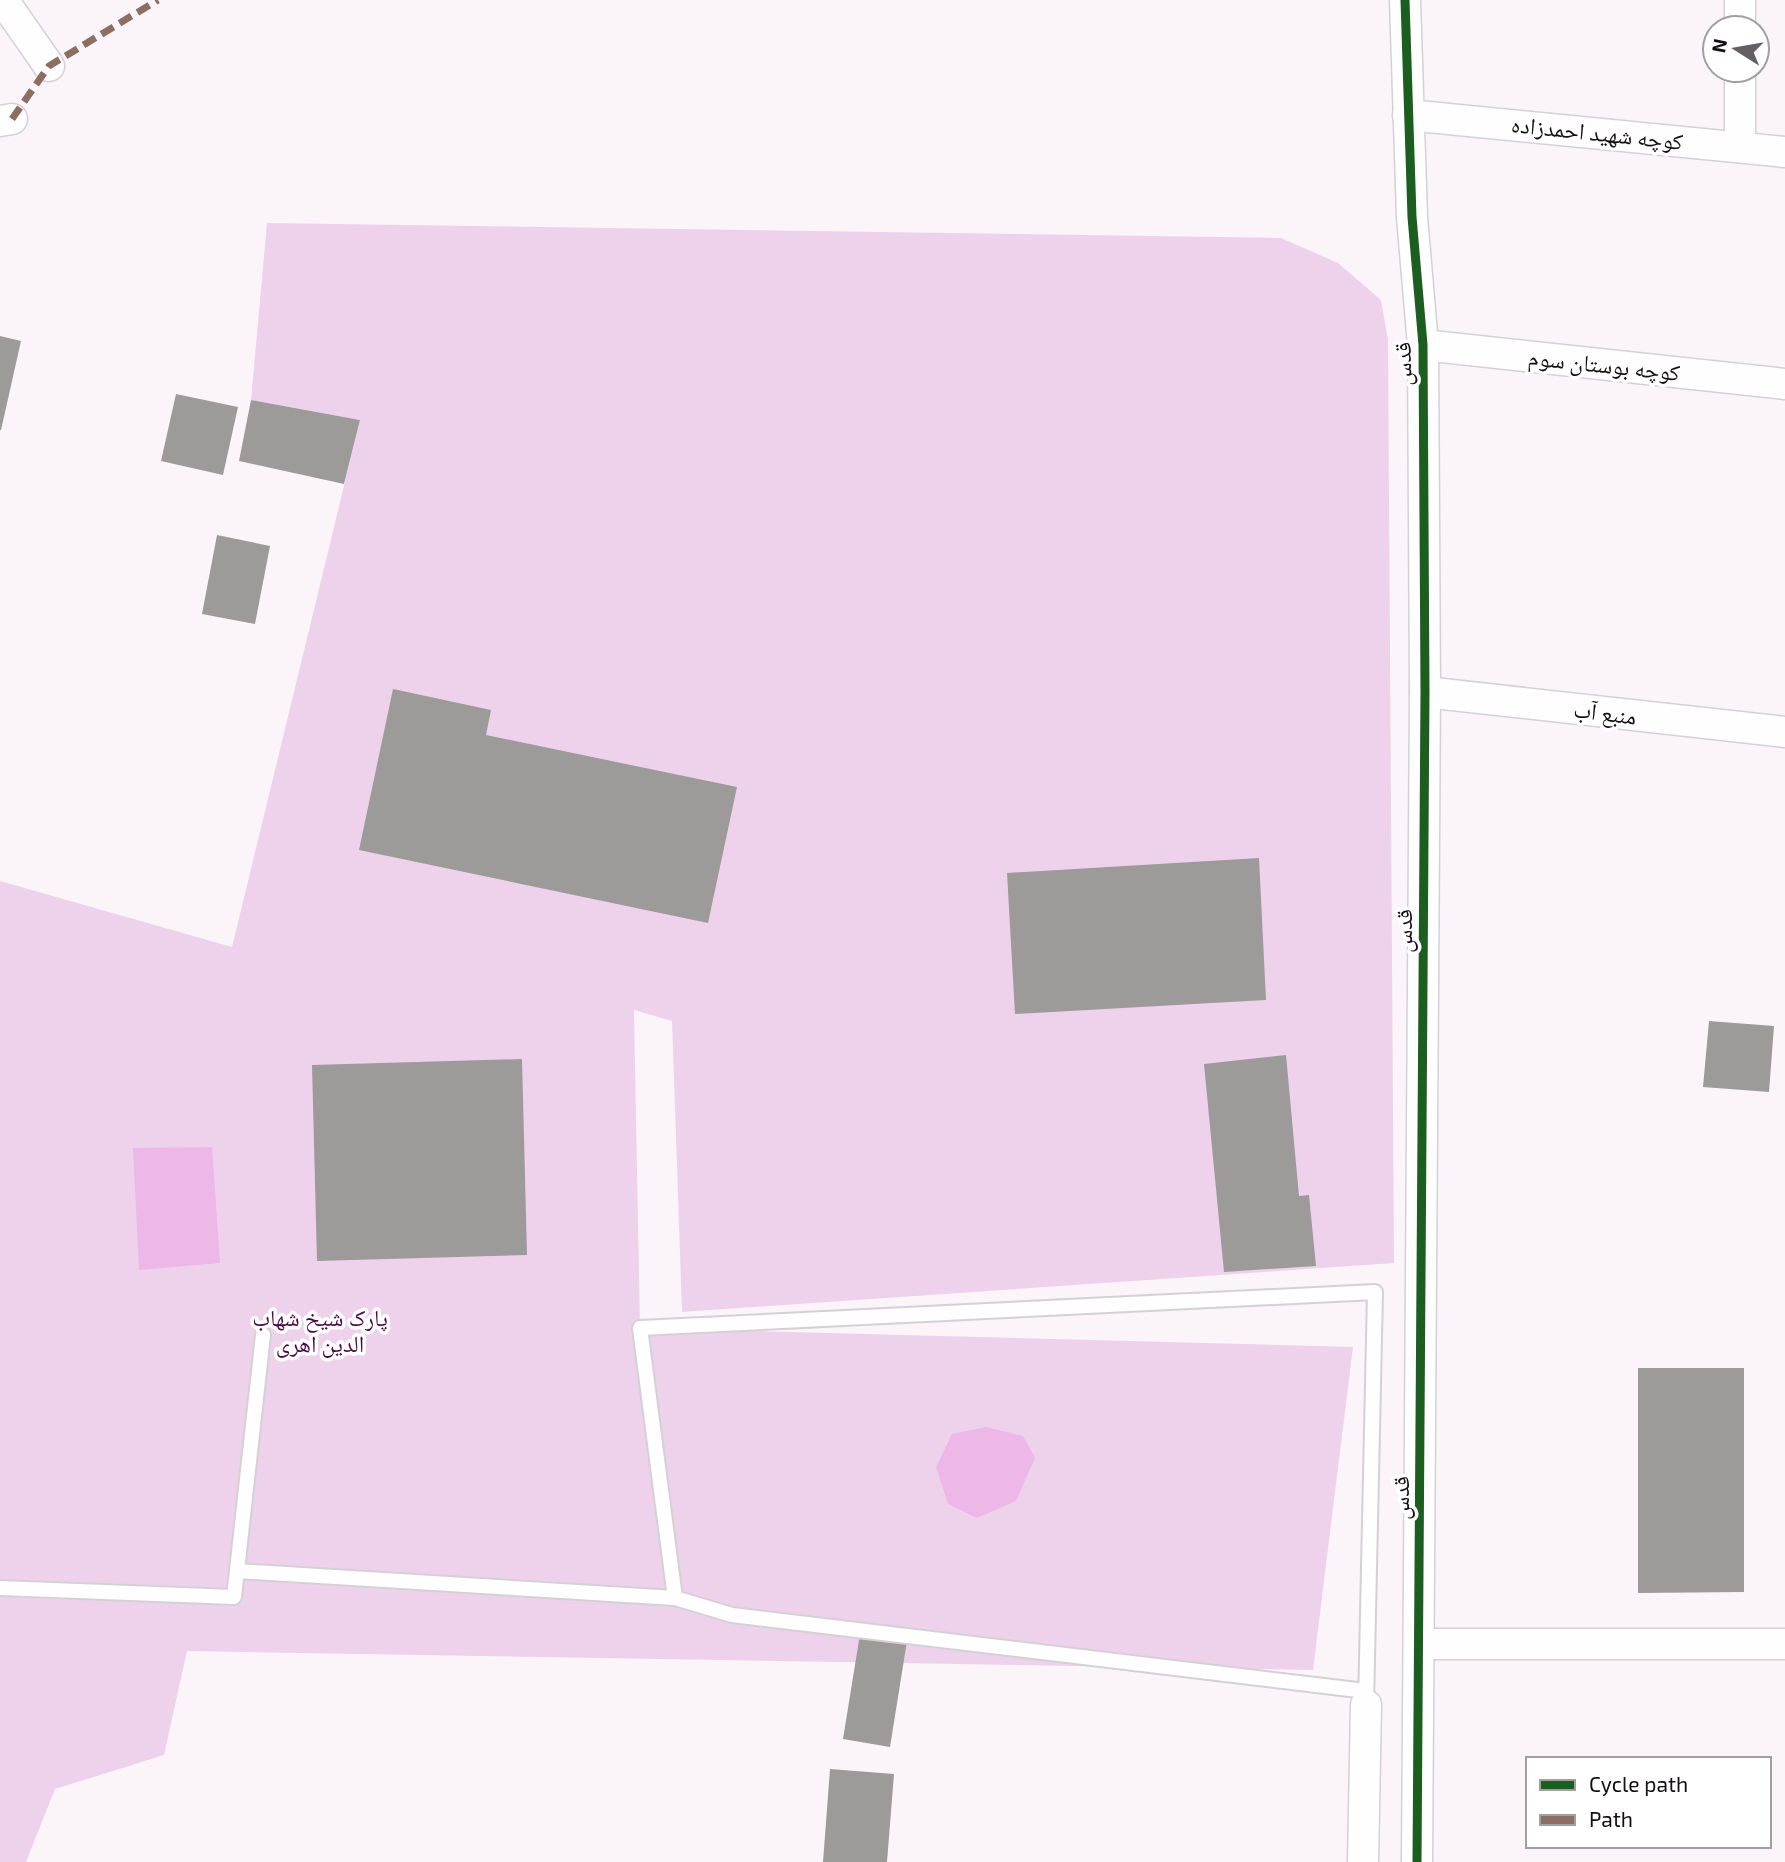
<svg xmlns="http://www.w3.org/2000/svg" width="1785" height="1862" font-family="'Exo 2','Noto Naskh Arabic',sans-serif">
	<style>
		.green { fill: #eed2eb }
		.water { fill: #edb7e8 }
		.building { fill: #9d9a9a }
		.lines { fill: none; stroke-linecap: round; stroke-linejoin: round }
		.lane-casing { stroke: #d5d0d5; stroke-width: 18 }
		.street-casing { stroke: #d5d0d5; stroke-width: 33 }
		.lane { stroke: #fefefe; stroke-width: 14 }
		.street { stroke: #fefefe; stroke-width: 30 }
		.quiet { stroke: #8d6e63; stroke-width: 7; stroke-dasharray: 14 7; stroke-linecap: butt }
		.cycleway-casing { stroke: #fff; stroke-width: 13 }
		.cycleway { stroke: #1b5e20; stroke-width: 9 }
		.labels { text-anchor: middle; stroke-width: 7; stroke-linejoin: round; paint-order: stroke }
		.street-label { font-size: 23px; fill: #130e12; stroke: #fff }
		.park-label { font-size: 23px; fill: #4b0948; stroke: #fff }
	</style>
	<rect width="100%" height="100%" fill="#fbf5fa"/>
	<!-- green -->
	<path class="green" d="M267 223 1281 238 1338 263 1381 300 1388 340 1394 1263 682 1312 672 1021 634 1010 640 1328 1353 1347 1313 1670 187 1651 164 1755 55 1789 26 1862H0V881L232 947 360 420 251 400Z"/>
	<!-- water -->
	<g class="water">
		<path d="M212 1147 220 1263 139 1270 133 1148Z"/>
		<path d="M986 1427 1023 1436 1035 1458 1016 1501 977 1518 948 1504 936 1467 952 1434Z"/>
	</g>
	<!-- building -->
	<g class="building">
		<path d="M0 336 21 341 1 430H0Z"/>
		<path d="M176 394 238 407 223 475 161 461Z"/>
		<path d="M251 400 360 420 344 484 239 461Z"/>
		<path d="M217 535 270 546 255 624 202 614Z"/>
		<path d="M393 689 491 710 486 735 737 787 708 923 359 850Z"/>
		<path d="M1259 858 1266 1000 1015 1014 1007 873Z"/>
		<path d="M1709 1021 1774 1026 1769 1092 1703 1087Z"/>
		<path d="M1286 1055 1299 1196 1309 1195 1316 1266 1224 1272 1204 1064Z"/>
		<path d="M522 1059 527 1255 317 1261 312 1065Z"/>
		<path d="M1638 1368H1744V1592L1638 1593Z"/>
		<path d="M860 1634 907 1641 890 1747 843 1739Z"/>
		<path d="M830 1769 894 1774 887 1862H823Z"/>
	</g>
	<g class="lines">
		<!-- lane casing -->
		<g class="lane-casing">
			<g id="lane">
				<path d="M237 1571 675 1598 732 1615 1366 1691"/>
				<path d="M0 1588 234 1597 263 1335"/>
				<path d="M675 1598 640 1328 1375 1292 1366 1705"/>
			</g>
		</g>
		<!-- street casing -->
		<g class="street-casing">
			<g id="street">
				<path d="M3 0 49 66"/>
				<path d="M1405 0 1412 217 1423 345 1425 692 1417 1862"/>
				<path d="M1740 28V0"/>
				<path d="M1408 115 1785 152"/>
				<path d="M0 121 12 119"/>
				<path d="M1740 147V70"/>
				<path d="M1423 345 1785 384"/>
				<path d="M1425 692 1785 732"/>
				<path d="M1420 1644H1785"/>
				<path d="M1363 1862 1366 1705"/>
			</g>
		</g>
		<!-- lane -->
		<use href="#lane" class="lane"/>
		<!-- street -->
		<use href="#street" class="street"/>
		<!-- quiet -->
		<path class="quiet" d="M12 119 49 66 158 0"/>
		<!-- cycleway casing -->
		<g class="cycleway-casing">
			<path id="cycleway" d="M1405 0 1412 217 1423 345 1425 692 1417 1862"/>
		</g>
		<!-- cycleway -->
		<use href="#cycleway" class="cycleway"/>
	</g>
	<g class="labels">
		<!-- street labels -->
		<g class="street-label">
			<text transform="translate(1597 133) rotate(6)" y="8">کوچه شهید احمدزاده</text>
			<text transform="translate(1403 364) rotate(-91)" y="8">قدس</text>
			<text transform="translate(1604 365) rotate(6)" y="8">کوچه بوستان سوم</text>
			<text transform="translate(1605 713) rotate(7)" y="8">منبع آب</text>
			<text transform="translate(1404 931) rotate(-90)" y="8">قدس</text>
			<text transform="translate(1401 1498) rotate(-90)" y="8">قدس</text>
		</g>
		<!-- park labels -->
		<g class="park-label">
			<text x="320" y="1326">پارک شیخ شهاب<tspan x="320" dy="26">الدین اهری</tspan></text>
		</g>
	</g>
	<!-- legend -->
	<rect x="1526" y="1757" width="245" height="91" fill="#ffffff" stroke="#a19fa0" stroke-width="2"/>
	<rect x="1540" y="1780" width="35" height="10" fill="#1b5e20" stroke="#a19fa0" stroke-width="2"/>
	<text x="1589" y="1792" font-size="21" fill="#130e12">Cycle path</text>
	<rect x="1540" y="1815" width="35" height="10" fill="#8d6e63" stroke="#a19fa0" stroke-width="2"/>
	<text x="1589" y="1827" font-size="21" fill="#130e12">Path</text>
	<!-- north arrow -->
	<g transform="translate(1736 49) rotate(281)"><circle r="33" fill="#ffffff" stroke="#a19fa0" stroke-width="2"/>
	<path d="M0-5L12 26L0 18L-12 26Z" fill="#645f63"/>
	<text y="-10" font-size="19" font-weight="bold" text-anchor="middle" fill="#130e12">N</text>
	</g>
</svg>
